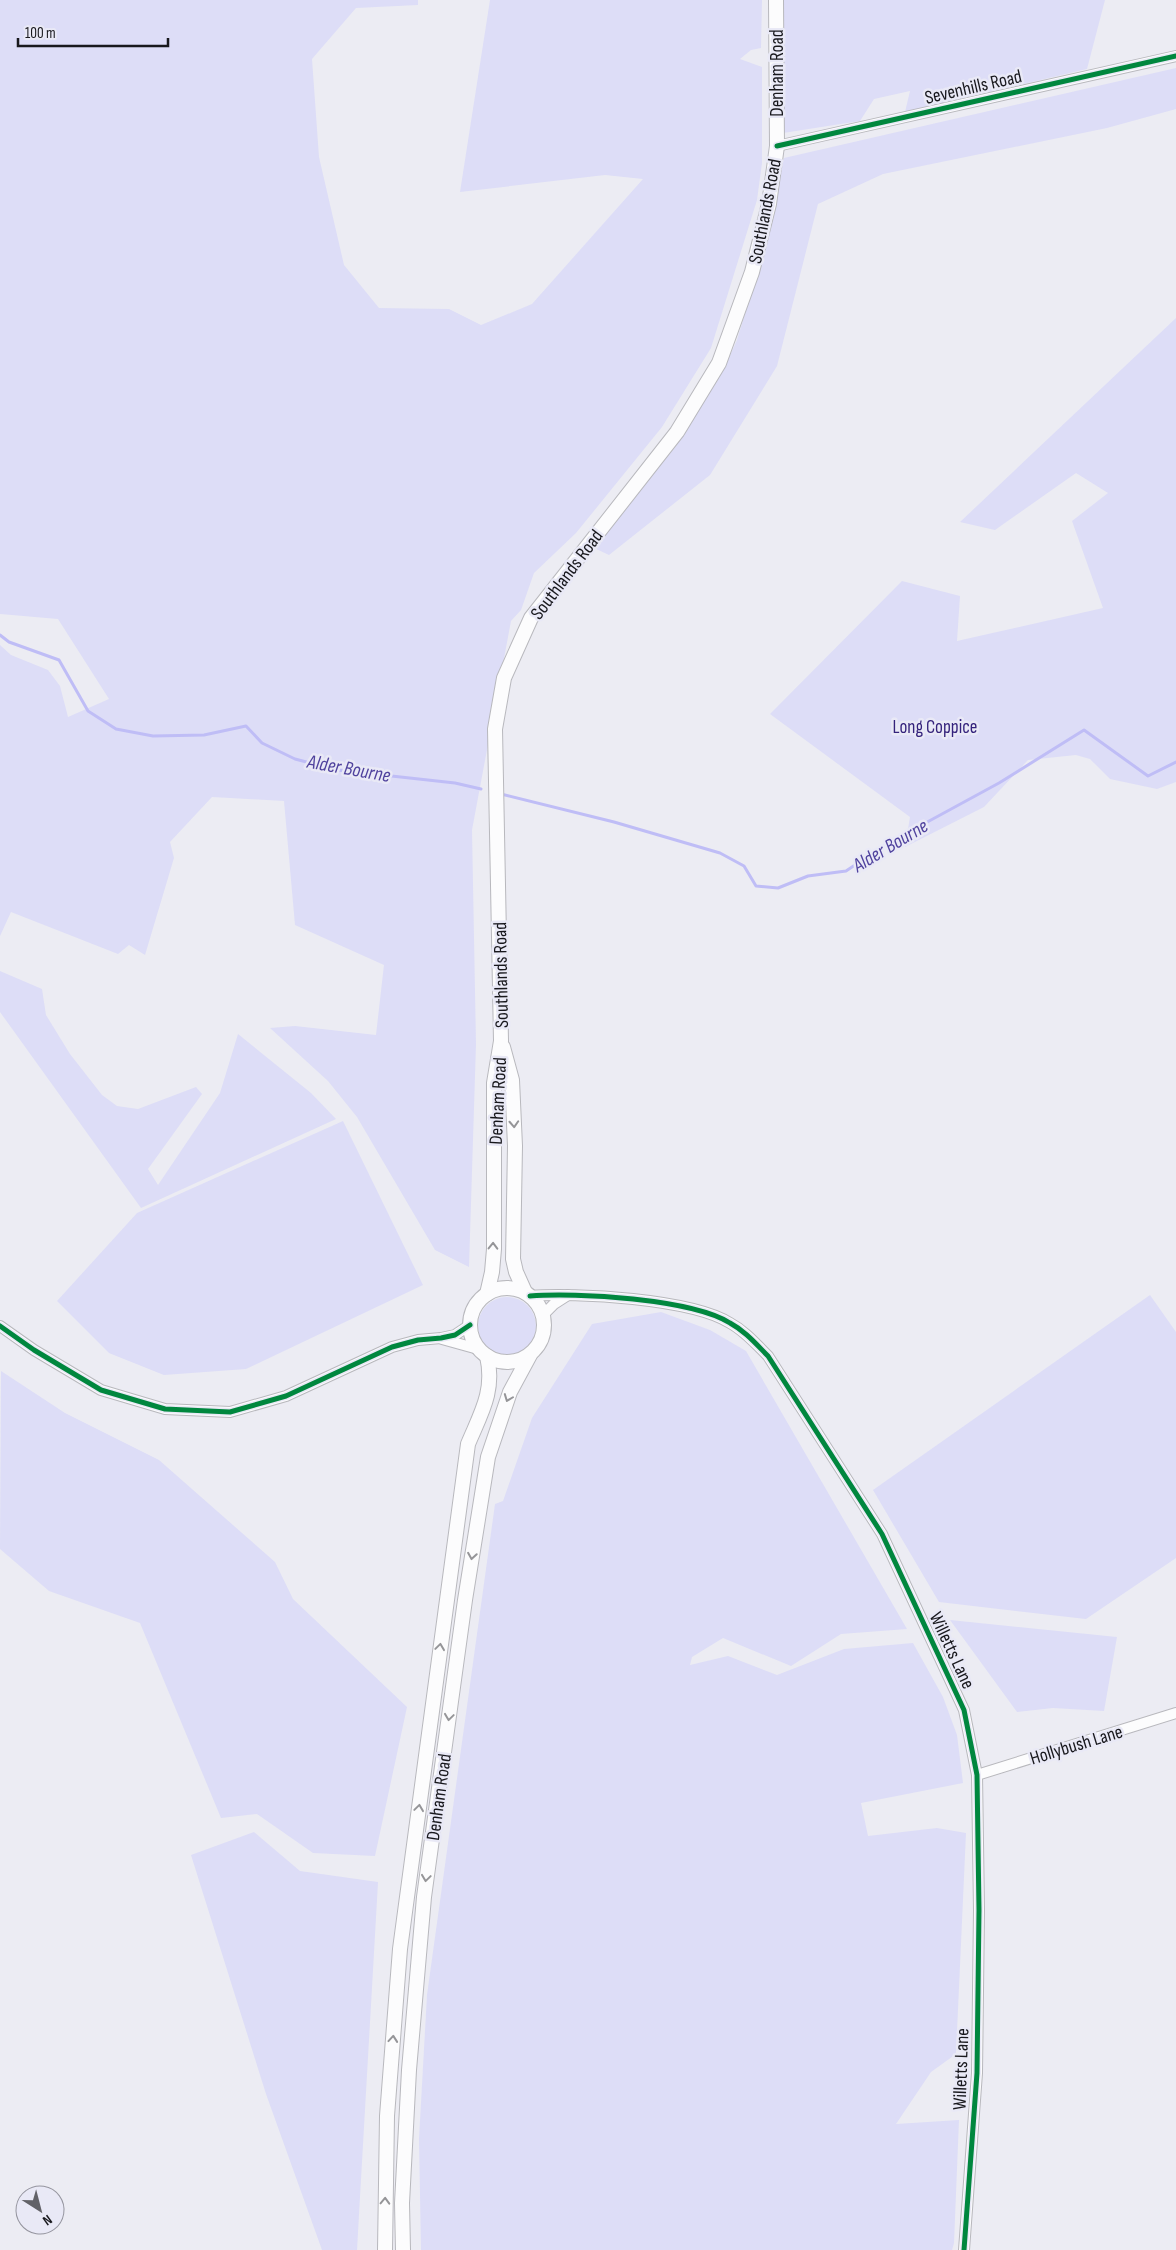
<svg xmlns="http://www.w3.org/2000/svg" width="1176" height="2250" font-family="'Sofia Sans Condensed',sans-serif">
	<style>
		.green { fill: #ddddf7 }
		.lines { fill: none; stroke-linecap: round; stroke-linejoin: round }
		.stream { stroke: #bfbdf6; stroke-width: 3 }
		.minor-casing { stroke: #b8b8bd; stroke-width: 12 }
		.major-casing { stroke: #b8b8bd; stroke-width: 16 }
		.minor { stroke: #fcfcfd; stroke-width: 10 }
		.major { stroke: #fcfcfd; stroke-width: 14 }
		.cycleway-casing { stroke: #e9e9f6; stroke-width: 8 }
		.cycleway { stroke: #00873e; stroke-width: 5 }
		.oneway { stroke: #959598 }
		.labels { text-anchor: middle; stroke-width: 5; stroke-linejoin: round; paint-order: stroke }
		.street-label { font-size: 19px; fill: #18181d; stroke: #e9e9f6 }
		.park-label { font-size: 19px; fill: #35237c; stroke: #e9e9f6 }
		.water-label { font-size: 20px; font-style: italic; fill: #50439e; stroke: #e9e9f6 }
	</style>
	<rect width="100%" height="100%" fill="#ececf3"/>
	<!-- green -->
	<g class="green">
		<path d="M0 0H418V5L356 8 312 59 319 157 344 265 379 308 449 309 481 325 532 304 643 179 605 175 460 192 490 0H762L761 48 751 50 740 59 762 67V163L757 200 711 348 662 427 576 533 534 573 521 610 511 621 472 830 476 1044 469 1267 435 1250 357 1117 328 1081 270 1028 295 1026 376 1035 384 965 295 925 284 801 212 797 170 842 174 858 145 955 129 945 118 954 11 912 0 936V645L11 655 48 670 60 686 68 717 109 699 58 619 0 614Z"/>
		<path d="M784 0H1105L1087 69 905 112 910 91 874 99 860 121 783 133Z"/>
		<path d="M1176 68V109L1107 128 883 174 818 204 777 366 710 475 609 555 594 548 676 446 723 371 737 340 760 264 784 158Z"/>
		<path d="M1176 318V782L1157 789 1110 779 1090 759 1076 755 1028 760 984 807 905 847 910 817 770 714 902 581 960 596 957 641 1103 608 1072 521 1108 493 1076 473 995 530 960 522Z"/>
		<path d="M0 971 42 989 46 1015 70 1054 102 1095 117 1106 138 1109 196 1087 202 1094 148 1169 158 1185 220 1093 238 1034 311 1093 336 1119 141 1208 0 1012Z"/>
		<path d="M343 1121 423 1285 246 1369 164 1375 109 1353 57 1301 137 1213Z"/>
		<path d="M1150 1295 1176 1332V1558L1086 1619 939 1602 873 1490Z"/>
		<circle cx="507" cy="1326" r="29"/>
		<path d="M661 1312 710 1330 746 1351 907 1629 841 1634 791 1666 723 1638 692 1657 690 1665 728 1656 777 1675 844 1649 913 1643 943 1697 957 1735 963 1783 861 1803 868 1836 937 1828 966 1833 956 2054 931 2072 896 2124 959 2120 954 2243 952 2250H421L419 2139 427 1995 495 1504 503 1501 532 1418 592 1324Z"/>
		<path d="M1 1371 65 1413 159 1460 275 1562 293 1599 407 1707 375 1856 313 1853 257 1814 221 1818 140 1623 49 1591 0 1549Z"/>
		<path d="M950 1620 1117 1637 1104 1711 1053 1708 1017 1712Z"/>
		<path d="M254 1832 300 1871 378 1882 357 2250H322L266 2094 191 1855Z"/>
	</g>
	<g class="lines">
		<!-- stream -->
		<g class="stream">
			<path d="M0 635 9 642 59 660 88 711 116 729 153 736 204 735 246 726 262 743 295 759 337 770 455 783 481 789"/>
			<path d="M501 794 614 822 720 853 744 866 756 886 778 888 808 876 846 871 885 845 999 783 1084 730 1148 776 1176 762"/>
		</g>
		<!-- minor casing -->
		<g class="minor-casing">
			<g id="minor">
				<path d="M777 146 1176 56"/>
				<path d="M530 1296C576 1292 692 1299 730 1323 745 1331 756 1344 768 1356L882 1534 964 1710 977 1775 979 1910 977 2073 964 2250"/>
				<path d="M543 1315 554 1304 568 1295"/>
				<path d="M0 1326 34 1350 101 1390 165 1409 230 1412 286 1396 392 1347 418 1340 441 1338 455 1335 470 1325"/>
				<path d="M442 1339 478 1349"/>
				<path d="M977 1775 1176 1713"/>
			</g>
		</g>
		<!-- major casing -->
		<g class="major-casing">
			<g id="major">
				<path d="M503 1047 512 1080 515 1146 513 1259 516 1272 525 1292"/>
				<circle cx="507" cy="1325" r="37"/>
				<path d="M487 1294 492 1272 494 1249V1083L501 1041 495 729 504 678 531 618 677 432 719 363 752 272 769 204 777 146 776 0"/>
				<path d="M385 2250 387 2116 400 1949 468 1444C481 1413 495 1391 487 1356"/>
				<path d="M403 2250 402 2203 409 2070 424 1897 465 1600 488 1457 510 1392 530 1355"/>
			</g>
		</g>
		<!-- minor -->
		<use href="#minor" class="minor"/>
		<!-- major -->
		<use href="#major" class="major"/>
		<!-- cycleway casing -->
		<g class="cycleway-casing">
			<g id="cycleway">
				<path d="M777 146 1176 56"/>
				<path d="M530 1296C576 1292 692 1299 730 1323 745 1331 756 1344 768 1356L882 1534 964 1710 977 1775 979 1910 977 2073 964 2250"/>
				<path d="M0 1326 34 1350 101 1390 165 1409 230 1412 286 1396 392 1347 418 1340 441 1338 455 1335 470 1325"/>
			</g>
		</g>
		<!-- cycleway -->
		<use href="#cycleway" class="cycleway"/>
	</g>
	<!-- one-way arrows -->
	<defs><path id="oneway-chevron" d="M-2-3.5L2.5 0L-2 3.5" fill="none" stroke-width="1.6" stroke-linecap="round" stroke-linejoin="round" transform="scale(1.25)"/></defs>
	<g class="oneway">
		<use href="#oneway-chevron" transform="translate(514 1124) rotate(87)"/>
		<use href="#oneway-chevron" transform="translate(493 1246) rotate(-89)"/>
		<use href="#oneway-chevron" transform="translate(508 1398) rotate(111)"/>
		<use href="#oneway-chevron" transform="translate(472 1556) rotate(99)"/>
		<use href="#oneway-chevron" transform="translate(440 1647) rotate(-82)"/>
		<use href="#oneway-chevron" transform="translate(449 1717) rotate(98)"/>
		<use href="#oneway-chevron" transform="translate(419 1808) rotate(-82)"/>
		<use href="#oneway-chevron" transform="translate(426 1878) rotate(98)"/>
		<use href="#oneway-chevron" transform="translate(393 2039) rotate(-85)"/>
		<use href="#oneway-chevron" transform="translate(385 2201) rotate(-88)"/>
	</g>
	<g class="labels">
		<!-- street labels -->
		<g class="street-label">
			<text transform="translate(776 73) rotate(-90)" y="7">Denham Road</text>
			<text transform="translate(973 86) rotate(-13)" y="7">Sevenhills Road</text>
			<text transform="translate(764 211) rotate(-79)" y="7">Southlands Road</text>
			<text transform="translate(566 574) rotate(-53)" y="7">Southlands Road</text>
			<text transform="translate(500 975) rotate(-91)" y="7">Southlands Road</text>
			<text transform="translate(497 1101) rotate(-87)" y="7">Denham Road</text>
			<text transform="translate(953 1650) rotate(65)" y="7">Willetts Lane</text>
			<text transform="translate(1076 1744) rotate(-17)" y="7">Hollybush Lane</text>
			<text transform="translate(438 1797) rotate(-82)" y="7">Denham Road</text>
			<text transform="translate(960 2069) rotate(-88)" y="7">Willetts Lane</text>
		</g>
		<!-- park labels -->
		<g class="park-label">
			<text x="935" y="733">Long Coppice</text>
		</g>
		<!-- water labels -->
		<g class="water-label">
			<text transform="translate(349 768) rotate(10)" y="7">Alder Bourne</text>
			<text transform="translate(890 845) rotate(-31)" y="7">Alder Bourne</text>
		</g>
	</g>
	<!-- north arrow -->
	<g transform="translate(40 2210) rotate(144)"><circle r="24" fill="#e9e9f6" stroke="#95959f"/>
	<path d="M0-4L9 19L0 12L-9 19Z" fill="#626268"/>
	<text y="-8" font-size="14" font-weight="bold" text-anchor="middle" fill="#18181d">N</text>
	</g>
	<!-- scale -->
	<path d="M18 38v8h150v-8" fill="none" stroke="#18181d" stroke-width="2.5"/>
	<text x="25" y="38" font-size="15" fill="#18181d" stroke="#e9e9f6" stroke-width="4" paint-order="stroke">100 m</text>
</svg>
